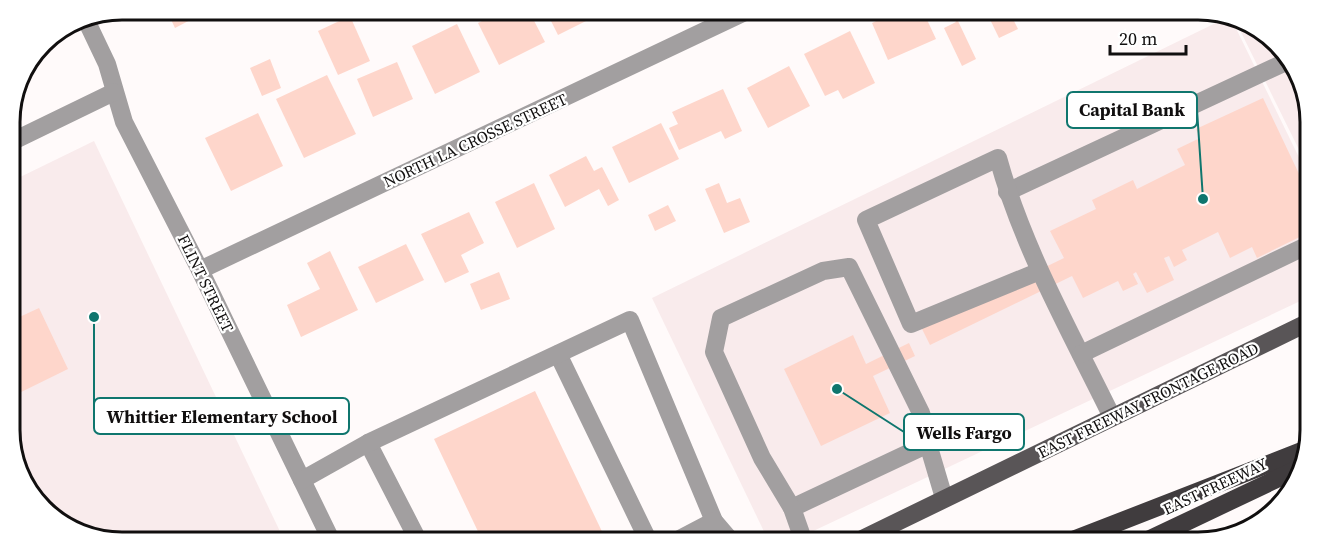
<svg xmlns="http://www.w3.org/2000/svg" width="1320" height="551" font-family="'Source Serif 4',serif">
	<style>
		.built { fill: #f9ebec }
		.building { fill: #fed6cb }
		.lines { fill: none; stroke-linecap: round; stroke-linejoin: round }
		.minor { stroke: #a29fa0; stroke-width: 18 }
		.major { stroke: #595557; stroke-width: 18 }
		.highway { stroke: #403c3e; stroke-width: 18 }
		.labels { text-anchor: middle; stroke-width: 4.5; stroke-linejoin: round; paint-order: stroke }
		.street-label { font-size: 16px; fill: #110f0f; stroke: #fff }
		.rim { fill: none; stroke: #110f0f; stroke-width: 3 }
		.leader { fill: none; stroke: #0f766e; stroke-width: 2 }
		.callout-dot { fill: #0f766e; stroke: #fff; stroke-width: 2 }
		.callout { fill: #fff; stroke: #0f766e; stroke-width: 2 }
		.callout-label { font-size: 18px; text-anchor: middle; font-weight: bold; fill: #110f0f }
	</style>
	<rect width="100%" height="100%" fill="#fffafa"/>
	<!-- built -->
	<g class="built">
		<path d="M1230 16 1310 180 1311 296 790 542H769L652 298Z"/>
		<path d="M1233 16 1241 17 1287 53 1310 107V172Z"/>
		<path d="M94 141 285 542H122L79 534 37 503 11 451 10 182Z"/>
	</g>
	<!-- building -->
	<g class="building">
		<path d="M166 9H195L198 16 175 28Z"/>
		<path d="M506 9H528L545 42 499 65 478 23Z"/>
		<path d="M545 9H602L604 12 558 35Z"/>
		<path d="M891 9H922L936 39 888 60 872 23 893 13Z"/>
		<path d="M949 9H982L958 21 976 59 962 66 944 28 956 22Z"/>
		<path d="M985 9H1008L1018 29 999 38Z"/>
		<path d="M350 16 370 61 338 75 318 31Z"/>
		<path d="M457 24 480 72 435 94 412 46Z"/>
		<path d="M850 31 875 83 843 99 838 90 825 96 804 54Z"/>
		<path d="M270 59 281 88 262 96 250 68Z"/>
		<path d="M397 62 413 99 373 117 357 79Z"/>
		<path d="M789 66 810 106 768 128 747 88Z"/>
		<path d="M327 75 356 134 304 158 276 99Z"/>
		<path d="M723 89 742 131 725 139 721 131 679 150 669 128 678 124 672 112Z"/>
		<path d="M1263 98 1310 197V232L1257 258 1252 247 1230 258 1218 232 1182 250 1187 260 1174 267 1169 256 1164 258 1174 280 1147 293 1136 272 1133 274 1138 284 1123 291 1118 281 1083 298 1072 276 930 345 921 327 1064 258 1050 231 1096 209 1092 200 1133 180 1137 189 1185 165 1177 149 1200 138 1196 129Z"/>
		<path d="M258 113 283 166 231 191 205 138Z"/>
		<path d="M661 123 679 159 629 183 612 147Z"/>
		<path d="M586 156 594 171 602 167 619 200 608 206 599 189 565 207 549 175Z"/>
		<path d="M534 183 555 229 517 248 495 202Z"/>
		<path d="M719 183 727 203 740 198 750 222 724 233 705 189Z"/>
		<path d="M668 205 676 221 655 231 648 215Z"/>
		<path d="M469 212 484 243 461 255 469 272 445 283 421 234Z"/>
		<path d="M406 244 424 280 376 303 358 267Z"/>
		<path d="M330 251 358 310 301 337 287 305 320 289 307 263Z"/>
		<path d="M499 272 510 299 481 310 470 284Z"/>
		<path d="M39 308 68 369 11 397 10 316 13 320Z"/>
		<path d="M853 335 866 364 909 343 915 356 873 376 890 413 821 446 784 369Z"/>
		<path d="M535 391 607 542H483L434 439Z"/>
	</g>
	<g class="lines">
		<!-- minor -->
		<g class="minor">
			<path d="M87 22 107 64 124 122 200 270 332 542"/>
			<path d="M9 143 114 92"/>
			<path d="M1007 192 1290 60"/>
			<path d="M200 270 751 9"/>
			<path d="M1040 271 911 324 866 220 998 158C1023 249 1071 333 1112 417"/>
			<path d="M558 354 649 542"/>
			<path d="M1081 354 1304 247H1310"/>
			<path d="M368 443 419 542"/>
			<path d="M302 480 368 443 630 320 714 521 732 542"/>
			<path d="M792 508 928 444 944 498"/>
			<path d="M674 542 714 521"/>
			<path d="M804 542 792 508 762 458 714 352 721 318 823 271 849 267 921 413 926 428 928 444"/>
		</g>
		<!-- major -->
		<path class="major" d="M856 542 1311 321"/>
		<!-- highway -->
		<g class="highway">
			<path d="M1068 542 1307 449"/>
			<path d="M1144 542 1304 466"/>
		</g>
	</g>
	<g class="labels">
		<!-- street labels -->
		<g class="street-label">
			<text transform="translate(475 140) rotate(-25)" y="6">NORTH LA CROSSE STREET</text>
			<text transform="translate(206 283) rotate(64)" y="6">FLINT STREET</text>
			<text transform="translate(1148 400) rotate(-26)" y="6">EAST FREEWAY FRONTAGE ROAD</text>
			<text transform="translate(1215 486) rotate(-25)" y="6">EAST FREEWAY</text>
		</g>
	</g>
	<!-- crop -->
	<path d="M0 0H1320V551H0ZM122 20H1198A102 102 0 0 1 1300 122V430A102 102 0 0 1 1198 532H122A102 102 0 0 1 20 430V122A102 102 0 0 1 122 20Z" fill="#fff" fill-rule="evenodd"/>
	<path class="rim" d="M122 20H1198A102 102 0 0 1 1300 122V430A102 102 0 0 1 1198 532H122A102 102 0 0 1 20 430V122A102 102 0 0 1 122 20Z"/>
	<!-- callouts -->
	<path class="leader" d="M1203 199L1197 110M94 317L94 416M837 389L904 432"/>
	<g class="callout-dot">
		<circle cx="1203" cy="199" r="6"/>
		<circle cx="94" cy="317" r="6"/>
		<circle cx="837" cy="389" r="6"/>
	</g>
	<g class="callout">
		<rect x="1067" y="92" width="130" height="36" rx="6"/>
		<rect x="94" y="398" width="255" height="36" rx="6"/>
		<rect x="904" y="414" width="120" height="36" rx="6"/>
	</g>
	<g class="callout-label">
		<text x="1132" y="116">Capital Bank</text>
		<text x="222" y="423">Whittier Elementary School</text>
		<text x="964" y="439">Wells Fargo</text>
	</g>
	<!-- scale -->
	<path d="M1110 45v9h76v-9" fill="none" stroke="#110f0f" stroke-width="3"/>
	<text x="1119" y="45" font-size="18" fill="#110f0f" stroke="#ffffff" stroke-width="4.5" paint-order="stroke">20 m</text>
</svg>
